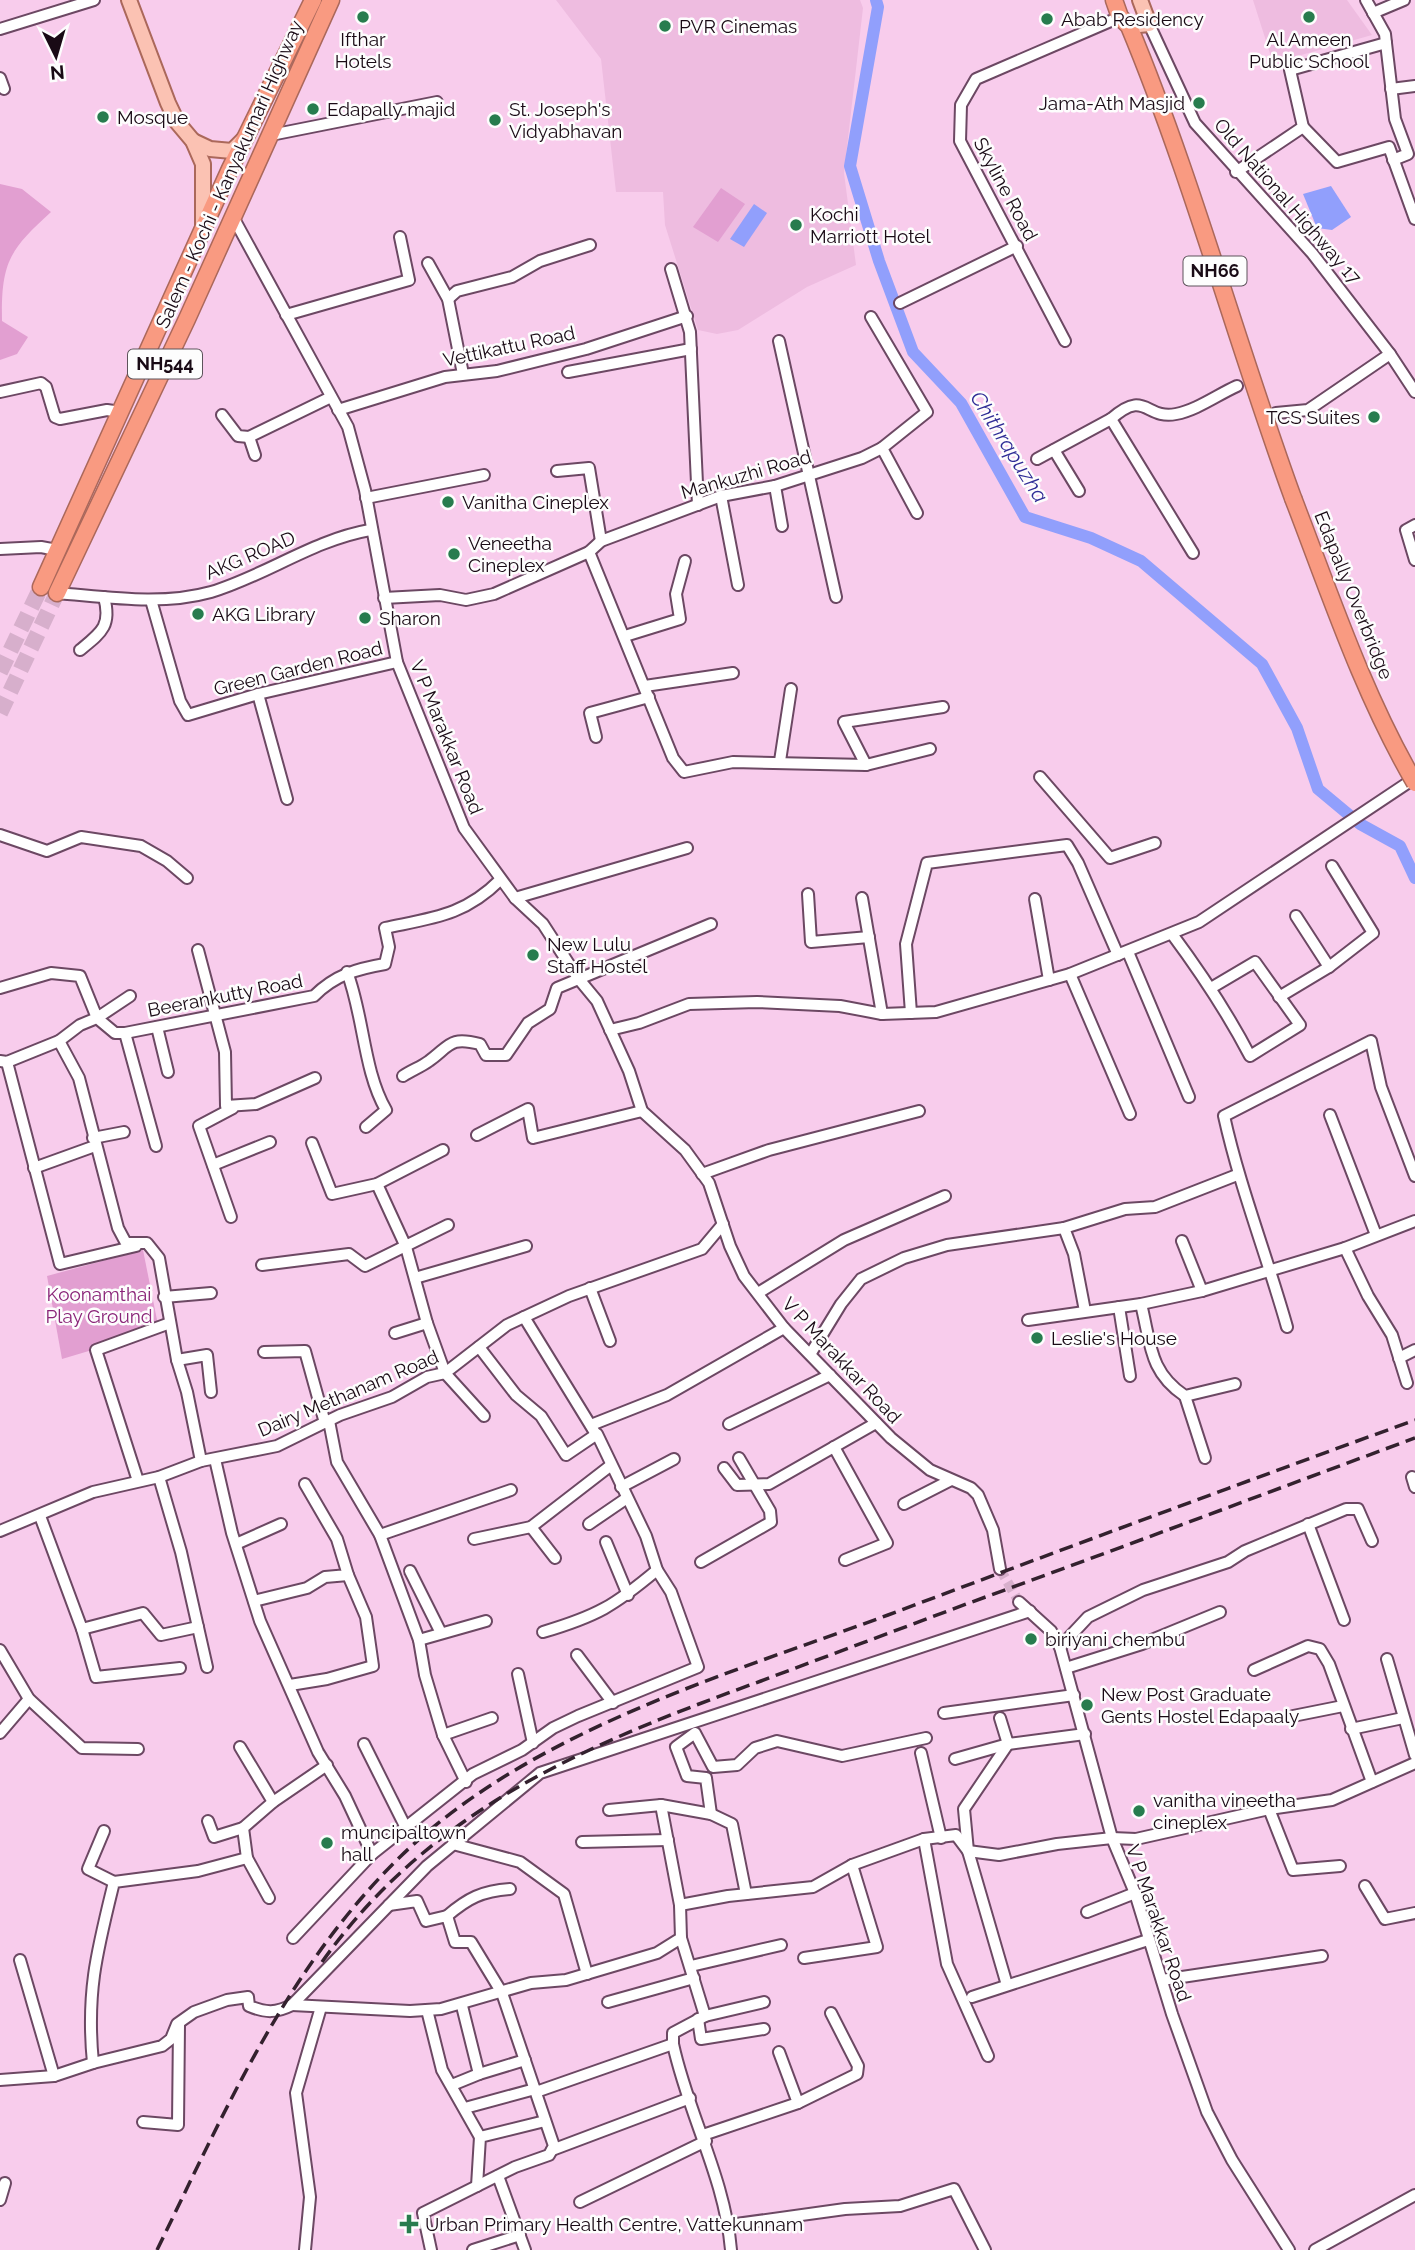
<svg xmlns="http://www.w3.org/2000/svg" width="1415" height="2250" font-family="Raleway,sans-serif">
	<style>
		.built { fill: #eebce0 }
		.green { fill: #e29fd1 }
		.water { fill: #919ffc }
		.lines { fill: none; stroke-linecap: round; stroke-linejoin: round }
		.canal { stroke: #919ffc; stroke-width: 12 }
		.minor-tunnel { stroke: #d7afcc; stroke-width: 10; stroke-dasharray: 10 5; stroke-linecap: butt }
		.highway-tunnel { stroke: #d7afcc; stroke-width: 16; stroke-dasharray: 16 8; stroke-linecap: butt }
		.minor-casing { stroke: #6c4863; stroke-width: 14 }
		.major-casing { stroke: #ab685b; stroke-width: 18 }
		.highway-casing { stroke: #ab685b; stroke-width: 19 }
		.minor { stroke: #fff; stroke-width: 10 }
		.major { stroke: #fbc2b3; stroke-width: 14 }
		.highway { stroke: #f99a81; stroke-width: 16 }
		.rail { stroke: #33212e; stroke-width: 3.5; stroke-dasharray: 14 7; stroke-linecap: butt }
		.highway-bridge-casing { stroke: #ab685b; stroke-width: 19; stroke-linecap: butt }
		.highway-bridge { stroke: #f99a81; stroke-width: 16 }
		.poi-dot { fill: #277c4e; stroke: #fdfdfd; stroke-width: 2.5 }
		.labels { text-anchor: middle; stroke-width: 5; stroke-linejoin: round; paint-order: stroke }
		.shield { fill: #fdfdfd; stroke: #5d535b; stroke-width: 2 }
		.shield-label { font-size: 18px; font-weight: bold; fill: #190a15 }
		.poi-label { font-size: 19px; fill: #190a15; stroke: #fdfdfd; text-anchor: start }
		.street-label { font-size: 19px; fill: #190a15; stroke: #fdfdfd }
		.park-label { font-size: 19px; fill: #8a2478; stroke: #fdfdfd }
		.water-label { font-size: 21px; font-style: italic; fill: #302d96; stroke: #fdfdfd }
	</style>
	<rect width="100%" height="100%" fill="#f8ccec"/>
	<!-- built -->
	<g class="built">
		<path d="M556 0H860L863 8 844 173 856 265 807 287 738 330 717 334 698 330 665 225 663 192H616L601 59Z"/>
		<path d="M1253 0H1347L1372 35 1273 63Z"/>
	</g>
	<!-- green -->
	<g class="green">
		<path d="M0 184 22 189 51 212C9 250 1 263 2 321L28 337 17 354 0 360Z"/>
		<path d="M721 188 745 204 718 242 693 227Z"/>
		<path d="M143 1250 159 1330 62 1359 47 1276Z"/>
	</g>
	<!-- water -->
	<g class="water">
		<path d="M1331 186 1351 217 1332 230 1317 228 1303 194Z"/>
		<path d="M754 204 767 213 744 247 730 239Z"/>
	</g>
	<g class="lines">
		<!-- canal -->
		<path class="canal" d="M876 0 878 7 850 166 879 261 913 352 961 403 1025 517 1091 538 1141 561 1262 664 1297 728 1318 789 1360 824 1400 846 1415 878"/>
		<!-- minor-tunnel -->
		<path class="minor-tunnel" d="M1000 1569 1019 1602"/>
		<!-- highway-tunnel -->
		<g class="highway-tunnel">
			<path d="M0 672 41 587"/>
			<path d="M0 713 57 593"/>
		</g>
		<!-- minor casing -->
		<g class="minor-casing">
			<g id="minor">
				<path d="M1373 13 1404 0"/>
				<path d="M1149 24 1195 123 1312 253 1390 354 1415 392"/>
				<path d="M0 29 94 0"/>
				<path d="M1386 43 1395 119 1408 154 1393 160"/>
				<path d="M0 78 4 89"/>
				<path d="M1391 89 1415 86"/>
				<path d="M1303 127 1337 162 1389 147 1415 219"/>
				<path d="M271 135 437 102"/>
				<path d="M1236 172 1303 127 1290 70 1386 43 1385 34 1366 0"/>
				<path d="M233 217 348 427 365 490 397 662 464 828 515 898 543 924 578 978 597 1001 629 1071 642 1111 685 1150 709 1183 730 1246 744 1276 784 1328 891 1438 930 1470 971 1488 978 1495 993 1530 1000 1569"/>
				<path d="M428 263 448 299 463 374"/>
				<path d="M671 269 690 332 698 505"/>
				<path d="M448 299 457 291 512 277 540 261 590 245"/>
				<path d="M900 303 1017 246"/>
				<path d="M286 315 409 280 400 237"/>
				<path d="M779 341 836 597"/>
				<path d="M1065 341 960 141 961 105 976 79 1120 17"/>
				<path d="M568 372 691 349"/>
				<path d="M0 392 41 383 46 387 55 417 60 419 107 410 121 412"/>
				<path d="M338 410 445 377 497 371 586 349 687 316"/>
				<path d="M1276 413 1308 410 1390 354"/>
				<path d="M222 415 238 436 249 437"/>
				<path d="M882 448 917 513"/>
				<path d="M1054 450 1079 491"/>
				<path d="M255 455 249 437 331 397"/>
				<path d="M1037 459 1111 419"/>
				<path d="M557 471 589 468 601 541"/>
				<path d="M775 486 782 526"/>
				<path d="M721 496 738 585"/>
				<path d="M366 498 484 475"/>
				<path d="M1415 525 1406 530 1415 560"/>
				<path d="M0 549 41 547 57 550"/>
				<path d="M589 552 673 758 684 772 733 762 866 765 930 749"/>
				<path d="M1193 553 1111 419C1146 388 1145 420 1176 414 1197 410 1217 395 1237 386"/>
				<path d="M57 593C107 597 161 606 211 592 265 576 313 540 370 530"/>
				<path d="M384 598 440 595 466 600 494 594 589 552 601 541 721 496 775 486 862 458 882 448 927 412 871 317"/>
				<path d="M151 600 180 701 188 715 258 694 397 662"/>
				<path d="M625 636 680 619 676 594 685 561"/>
				<path d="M80 650C101 633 112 626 104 597"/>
				<path d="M645 686 733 673"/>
				<path d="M258 694 287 799"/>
				<path d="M596 737 590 713 649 697"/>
				<path d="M780 761 791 689"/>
				<path d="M866 765 844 722 943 707"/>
				<path d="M1040 777 1110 858 1155 843"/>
				<path d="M0 835 47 851 81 837 141 846 167 861 187 878"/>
				<path d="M808 894 811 942 869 937"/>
				<path d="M515 898 687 848"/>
				<path d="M862 898 882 1014"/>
				<path d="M1035 899 1049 980"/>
				<path d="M1296 916 1329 967"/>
				<path d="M1172 934C1201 973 1227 1012 1250 1056L1300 1025 1255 962 1211 988"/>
				<path d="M198 950 225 1052 226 1106 256 1104 315 1078"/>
				<path d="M1128 952 1189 1097"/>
				<path d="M347 972C364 1016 363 1070 386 1110L366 1127"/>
				<path d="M1070 974 1130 1114"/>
				<path d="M0 988 51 973 80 976 97 1018 130 996"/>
				<path d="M1279 997 1329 967 1373 933 1332 866"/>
				<path d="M911 1013 906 944 927 863 1067 845 1078 863 1118 955"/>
				<path d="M157 1027 168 1072"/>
				<path d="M610 1030 639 1023 689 1004 757 1002 840 1006 882 1014 936 1012 1070 974 1199 922 1415 778"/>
				<path d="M125 1033 156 1146"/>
				<path d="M59 1041 79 1078 118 1228 126 1243H147L159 1258 177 1360 187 1392 201 1461"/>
				<path d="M0 1061 7 1062 59 1041 80 1025 97 1018 115 1033H125L314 996C335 975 356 969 385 964L389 947 385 928C432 918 464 916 500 880"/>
				<path d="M7 1062 60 1264 136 1246"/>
				<path d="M403 1076C412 1070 421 1067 429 1061 450 1046 449 1036 480 1044L486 1055H506L528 1023 550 1009 557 988 711 924"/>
				<path d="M1330 1115 1376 1235"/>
				<path d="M477 1135 528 1109 533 1138 642 1111"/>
				<path d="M93 1138 124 1132"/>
				<path d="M312 1143 332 1194 377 1184 443 1150"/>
				<path d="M213 1165 270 1142"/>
				<path d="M34 1168 95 1146"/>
				<path d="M702 1174 769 1150 919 1111"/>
				<path d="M377 1184 406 1247 427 1323 445 1373 484 1416"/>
				<path d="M231 1217 199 1126 233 1108"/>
				<path d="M1064 1228 1074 1254 1085 1311"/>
				<path d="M1182 1241 1202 1291"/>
				<path d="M1345 1248 1368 1296 1392 1335 1407 1383"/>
				<path d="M262 1265 349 1254 365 1266 448 1225"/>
				<path d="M415 1278 526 1246"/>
				<path d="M590 1288 610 1341"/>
				<path d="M758 1293 844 1240 945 1196"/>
				<path d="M164 1297 211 1293"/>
				<path d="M1141 1304C1151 1344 1149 1372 1185 1396L1235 1384"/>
				<path d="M1119 1307 1130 1376"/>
				<path d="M524 1317 594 1431"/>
				<path d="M1028 1320 1141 1304 1202 1291 1345 1248 1415 1221"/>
				<path d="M1287 1327C1267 1256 1240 1188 1224 1116L1371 1041 1381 1087 1415 1176"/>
				<path d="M395 1333 427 1323"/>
				<path d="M264 1352 305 1351 325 1423"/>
				<path d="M811 1353 841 1304 861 1279 904 1258 947 1245 1064 1228 1125 1209 1155 1207 1237 1175"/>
				<path d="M1399 1358 1415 1350"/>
				<path d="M177 1360 207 1355 211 1392"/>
				<path d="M1185 1396 1205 1458"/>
				<path d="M329 1421 337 1462 380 1535 419 1640 425 1675 443 1735 466 1782"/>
				<path d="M729 1424 830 1375"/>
				<path d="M591 1425 667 1395 784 1328"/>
				<path d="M834 1447 887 1543 845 1560"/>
				<path d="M215 1459 232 1533 260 1621 318 1752 345 1796 372 1854"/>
				<path d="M724 1468 737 1485 769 1484 876 1423"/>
				<path d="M159 1477 181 1552 207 1667"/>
				<path d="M1412 1477 1415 1487"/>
				<path d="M138 1481 96 1350 170 1323"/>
				<path d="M621 1487 674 1459"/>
				<path d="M904 1504 951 1480"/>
				<path d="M40 1516 82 1629 96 1677 180 1668"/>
				<path d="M589 1524 627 1498"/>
				<path d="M1308 1524 1344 1620"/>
				<path d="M531 1527 555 1558"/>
				<path d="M0 1531 93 1492 159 1477 201 1461 277 1446 340 1415 392 1397 427 1377 445 1373 507 1325 569 1296 702 1249 723 1224"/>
				<path d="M380 1535 511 1490"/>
				<path d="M474 1539 531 1527 610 1466"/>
				<path d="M606 1542 628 1595"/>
				<path d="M236 1544 281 1524"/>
				<path d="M701 1562 771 1522 770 1511 739 1458"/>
				<path d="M410 1571 441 1633"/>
				<path d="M254 1601 307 1588 325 1577 348 1575 337 1539 305 1484"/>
				<path d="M1019 1602 1051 1631 1060 1647 1112 1838 1135 1893 1172 2014 1207 2112 1232 2160 1289 2250"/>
				<path d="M82 1629 143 1613 161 1635 198 1627"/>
				<path d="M543 1632C597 1616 614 1606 657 1570"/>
				<path d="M419 1640 486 1621"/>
				<path d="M1060 1647 1088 1617 1143 1590 1228 1562 1245 1551 1346 1509H1358L1372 1541"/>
				<path d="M0 1650 29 1699 82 1748 138 1749"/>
				<path d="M577 1655 613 1703"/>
				<path d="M1387 1659 1415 1755"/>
				<path d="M1066 1668 1142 1644 1220 1612"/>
				<path d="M1254 1670 1308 1646 1320 1649 1329 1664 1372 1782"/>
				<path d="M518 1674 533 1743"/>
				<path d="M290 1685 327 1679 373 1666 366 1617 348 1575"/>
				<path d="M944 1713 1074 1695"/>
				<path d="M1293 1716 1343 1706"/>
				<path d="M1000 1718 1008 1744 1085 1734"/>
				<path d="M1351 1729 1403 1718"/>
				<path d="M0 1733 29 1699"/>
				<path d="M443 1735 492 1718"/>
				<path d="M364 1744 405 1826"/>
				<path d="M240 1747 273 1802"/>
				<path d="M921 1753 941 1838"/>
				<path d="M955 1759 1008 1744"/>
				<path d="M661 1805 711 1814 732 1824 746 1894"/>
				<path d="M1269 1809 1293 1870 1340 1866"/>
				<path d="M609 1810 661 1805 680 1905"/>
				<path d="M711 1814 706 1778 687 1776 676 1747 695 1733 713 1767 737 1765 755 1748 777 1741 842 1756 926 1738"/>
				<path d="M208 1821 214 1837 243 1828"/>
				<path d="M104 1831 88 1869 114 1882"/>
				<path d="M924 1839 947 1964 988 2056"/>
				<path d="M582 1842 668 1840"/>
				<path d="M453 1844 520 1862 564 1894 587 1974"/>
				<path d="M247 1858 269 1898"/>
				<path d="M1365 1886 1385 1919 1415 1913"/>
				<path d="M389 1905 417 1901 426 1921 447 1916 455 1942H471L502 1993 554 2146 549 2155 515 2167 423 2213 431 2250"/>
				<path d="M1087 1912 1135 1893"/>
				<path d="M447 1916C468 1898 482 1891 510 1889"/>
				<path d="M293 1938 372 1854 473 1774 522 1750 553 1728 578 1716 698 1667 671 1592 657 1570 646 1536 597 1434 566 1455 541 1416 516 1395 479 1347"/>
				<path d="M681 1938 705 2016 673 2033V2044C688 2114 725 2178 731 2250"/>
				<path d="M804 1958 877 1947 852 1865"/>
				<path d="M20 1960 54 2076"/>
				<path d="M691 1966 781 1945"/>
				<path d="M1162 1980 1322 1956"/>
				<path d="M1007 1985 968 1851 964 1809 1008 1744"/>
				<path d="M972 1997 1148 1940"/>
				<path d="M608 2002 694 1978"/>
				<path d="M292 2005 410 2011 441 2009 531 1983 566 1980 657 1953 681 1938 680 1905 728 1896 813 1887 852 1865 924 1839 956 1835 968 1851 999 1855 1057 1844 1112 1838 1136 1839 1269 1809 1332 1800 1415 1763"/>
				<path d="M462 2006 479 2074 525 2060"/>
				<path d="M427 2010 442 2070 480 2137"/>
				<path d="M705 2016 764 2002"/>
				<path d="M698 2019 701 2039 764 2029"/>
				<path d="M93 2063 162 2046 171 2039 177 2024 194 2012 227 2000 248 1997 249 2006C266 2013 276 2013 292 2005L427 1866 540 1773 1030 1611"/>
				<path d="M0 2080 54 2076 93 2063C86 1992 97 1951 114 1882L198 1871 247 1858 243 1828 273 1802 327 1765"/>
				<path d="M452 2085 479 2074"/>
				<path d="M536 2092 673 2044"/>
				<path d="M798 2103 857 2074 858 2066 831 2013"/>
				<path d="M465 2108 535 2089"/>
				<path d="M143 2122 178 2125 179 2025"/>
				<path d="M703 2135 798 2103 779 2052"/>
				<path d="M552 2150 690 2098"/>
				<path d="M498 2176 525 2250"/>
				<path d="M477 2186 480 2137 545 2121"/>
				<path d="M0 2200 5 2183"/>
				<path d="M580 2202 706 2141"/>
				<path d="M729 2225 845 2209 900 2206 954 2189 985 2250"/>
				<path d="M305 2250 310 2197 296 2093 321 2007"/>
				<path d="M473 2250 520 2235"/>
				<path d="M1315 2250 1415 2195"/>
			</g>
		</g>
		<!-- major casing -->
		<g class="major-casing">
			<g id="major">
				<path d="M129 0 168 103 177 122 193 141 203 164V226"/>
				<path d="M1129 26 1149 24 1140 0"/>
				<path d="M193 141 210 149 232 151 244 139"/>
			</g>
		</g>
		<!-- highway casing -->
		<g class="highway-casing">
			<g id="highway">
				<path d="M1114 0 1120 17 1129 26C1193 180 1236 342 1293 498"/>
				<path d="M41 587 230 169 313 0"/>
				<path d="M57 593 187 319 331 0"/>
			</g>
		</g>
		<!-- minor -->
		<use href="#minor" class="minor"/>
		<!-- major -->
		<use href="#major" class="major"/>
		<!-- highway -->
		<use href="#highway" class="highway"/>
		<!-- rail -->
		<g class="rail">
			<path d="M322 1962C431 1808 590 1743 761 1681 830 1655 900 1629 969 1603 1118 1549 1266 1493 1415 1438"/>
			<path d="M157 2250C226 2109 287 1967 401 1856 530 1731 723 1676 888 1615 1063 1549 1239 1484 1415 1420"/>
		</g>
		<!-- highway-bridge casing -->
		<g class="highway-bridge-casing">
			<path id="highway-bridge" d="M1293 498C1330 594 1363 694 1415 783"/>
		</g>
		<!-- highway-bridge -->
		<use href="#highway-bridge" class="highway-bridge"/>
	</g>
	<!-- markers -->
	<g class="poi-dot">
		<circle cx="363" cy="17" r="7"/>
		<circle cx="1309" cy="17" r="7"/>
		<circle cx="1047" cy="19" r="7"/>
		<circle cx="665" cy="26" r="7"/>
		<circle cx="1199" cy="103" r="7"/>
		<circle cx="313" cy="109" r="7"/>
		<circle cx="103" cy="117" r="7"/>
		<circle cx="495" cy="120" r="7"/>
		<circle cx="796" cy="225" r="7"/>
		<circle cx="1374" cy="417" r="7"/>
		<circle cx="448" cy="502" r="7"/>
		<circle cx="454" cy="554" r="7"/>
		<circle cx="198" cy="614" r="7"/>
		<circle cx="365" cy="618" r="7"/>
		<circle cx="533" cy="955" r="7"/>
		<circle cx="1037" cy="1338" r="7"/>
		<circle cx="1031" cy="1639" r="7"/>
		<circle cx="1087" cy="1705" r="7"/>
		<circle cx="1139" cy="1811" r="7"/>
		<circle cx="327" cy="1843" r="7"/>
		<path d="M405.5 2213.5h7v7h7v7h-7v7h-7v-7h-7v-7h7z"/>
	</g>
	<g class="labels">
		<!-- shield labels -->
		<g class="shield">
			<rect x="1183.5" y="256.5" width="63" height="29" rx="5"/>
			<rect x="128" y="349.5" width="74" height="29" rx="5"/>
		</g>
		<g class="shield-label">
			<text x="1215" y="277">NH66</text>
			<text x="165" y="370">NH544</text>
		</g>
		<!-- poi labels -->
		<g class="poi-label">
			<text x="1061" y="26">Abab Residency</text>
			<text x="679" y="33">PVR Cinemas</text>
			<text x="363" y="46" text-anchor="middle">Ifthar<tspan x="363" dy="22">Hotels</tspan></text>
			<text x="1309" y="46" text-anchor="middle">Al Ameen<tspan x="1309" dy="22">Public School</tspan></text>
			<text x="1185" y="110" text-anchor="end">Jama-Ath Masjid</text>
			<text x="327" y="116">Edapally majid</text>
			<text x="509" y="116">St. Joseph's<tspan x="509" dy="22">Vidyabhavan</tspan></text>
			<text x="117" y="124">Mosque</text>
			<text x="810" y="221">Kochi<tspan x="810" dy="22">Marriott Hotel</tspan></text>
			<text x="1360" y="424" text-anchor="end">TCS Suites</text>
			<text x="462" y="509">Vanitha Cineplex</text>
			<text x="468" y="550">Veneetha<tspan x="468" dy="22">Cineplex</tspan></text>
			<text x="212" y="621">AKG Library</text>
			<text x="379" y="625">Sharon</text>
			<text x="547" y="951">New Lulu<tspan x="547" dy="22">Staff Hostel</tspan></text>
			<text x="1051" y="1345">Leslie's House</text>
			<text x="1045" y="1646">biriyani chembu</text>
			<text x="1101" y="1701">New Post Graduate<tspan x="1101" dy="22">Gents Hostel Edapaaly</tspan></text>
			<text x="1153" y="1807">vanitha vineetha<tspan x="1153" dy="22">cineplex</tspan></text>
			<text x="341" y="1839">muncipaltown<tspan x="341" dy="22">hall</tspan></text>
			<text x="425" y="2231">Urban Primary Health Centre, Vattekunnam</text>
		</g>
		<!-- street labels -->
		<g class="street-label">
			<text transform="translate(229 174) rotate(-66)" y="7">Salem - Kochi - Kanyakumari Highway</text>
			<text transform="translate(1006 189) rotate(62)" y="7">Skyline Road</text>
			<text transform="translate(1288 201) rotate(49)" y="7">Old National Highway 17</text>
			<text transform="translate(509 346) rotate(-12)" y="7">Vettikattu Road</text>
			<text transform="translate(746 474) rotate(-16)" y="7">Mankuzhi Road</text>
			<text transform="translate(250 555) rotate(-23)" y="7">AKG ROAD</text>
			<text transform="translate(1354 595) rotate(68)" y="7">Edapally Overbridge</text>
			<text transform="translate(298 668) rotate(-14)" y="7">Green Garden Road</text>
			<text transform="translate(447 737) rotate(68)" y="7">V P Marakkar Road</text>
			<text transform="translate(225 995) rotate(-11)" y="7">Beerankutty Road</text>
			<text transform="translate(842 1360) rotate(47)" y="7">V P Marakkar Road</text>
			<text transform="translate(348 1393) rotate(-23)" y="7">Dairy Methanam Road</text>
			<text transform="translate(1159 1923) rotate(71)" y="7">V P Marakkar Road</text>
		</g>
		<!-- park labels -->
		<g class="park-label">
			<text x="99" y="1301">Koonamthai<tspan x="99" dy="22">Play Ground</tspan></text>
		</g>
		<!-- water labels -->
		<g class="water-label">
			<text transform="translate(1009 447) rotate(58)" y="7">Chithrapuzha</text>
		</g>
	</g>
	<!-- north arrow -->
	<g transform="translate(56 56) rotate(175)" stroke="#fdfdfd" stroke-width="5" paint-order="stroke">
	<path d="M0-5L12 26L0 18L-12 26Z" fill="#190a15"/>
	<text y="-10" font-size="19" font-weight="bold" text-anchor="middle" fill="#190a15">N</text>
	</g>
</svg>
